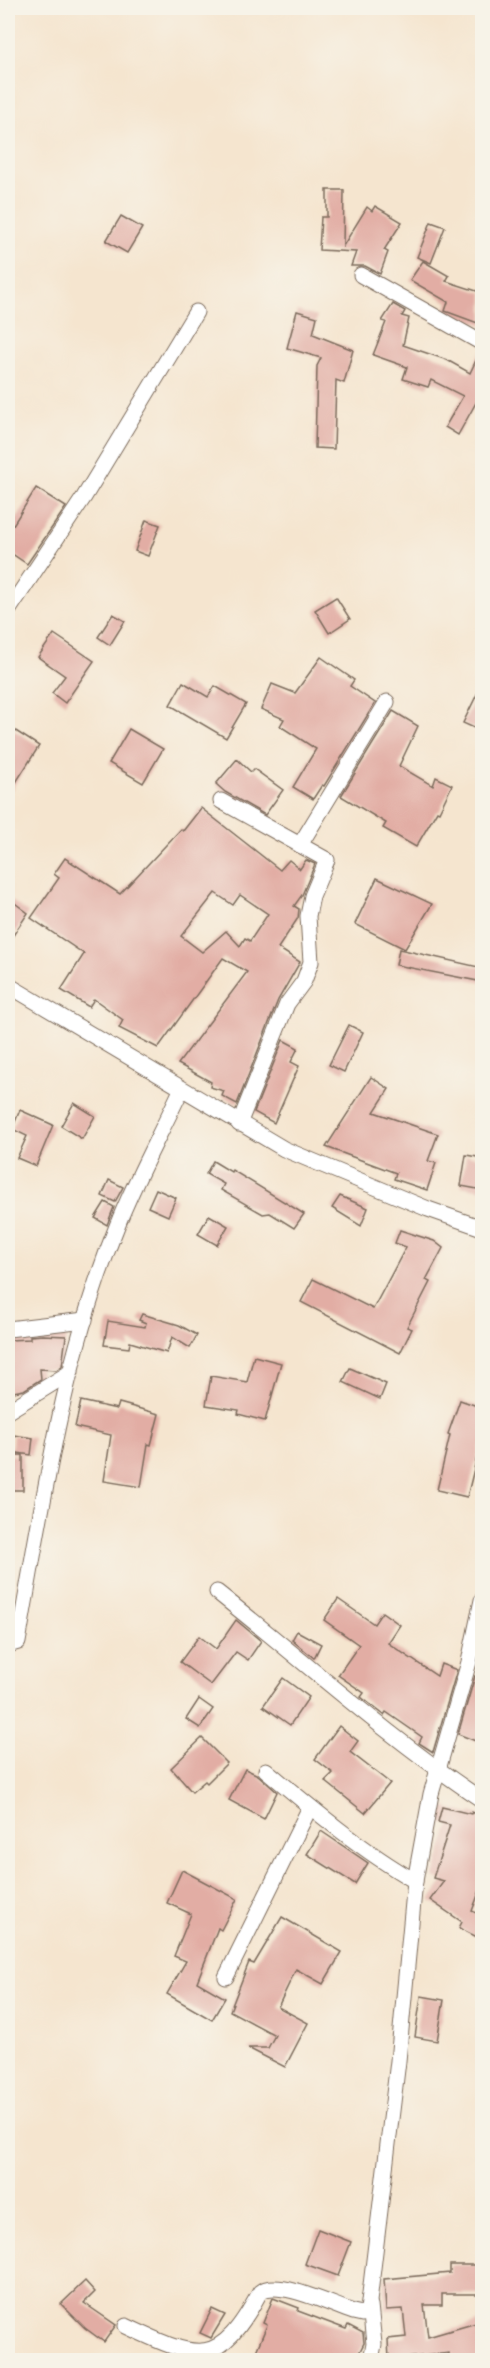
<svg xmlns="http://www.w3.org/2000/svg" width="490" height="2368" font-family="'Sorts Mill Goudy',serif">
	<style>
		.building { fill: #e2ada4; fill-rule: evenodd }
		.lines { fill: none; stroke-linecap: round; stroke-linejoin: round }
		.minor-casing { stroke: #7c6b5c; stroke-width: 17 }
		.minor { stroke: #fff; stroke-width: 15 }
	</style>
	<rect width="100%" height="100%" fill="#f7f3e8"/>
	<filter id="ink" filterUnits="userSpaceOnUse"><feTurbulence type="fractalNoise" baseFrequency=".0167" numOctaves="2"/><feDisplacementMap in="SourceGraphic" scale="12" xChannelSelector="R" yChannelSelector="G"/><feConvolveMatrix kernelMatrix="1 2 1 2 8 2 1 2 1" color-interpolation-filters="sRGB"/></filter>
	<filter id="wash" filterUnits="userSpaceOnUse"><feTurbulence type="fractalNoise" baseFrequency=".008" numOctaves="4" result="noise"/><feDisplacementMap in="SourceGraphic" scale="24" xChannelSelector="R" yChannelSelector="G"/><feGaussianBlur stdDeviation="1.35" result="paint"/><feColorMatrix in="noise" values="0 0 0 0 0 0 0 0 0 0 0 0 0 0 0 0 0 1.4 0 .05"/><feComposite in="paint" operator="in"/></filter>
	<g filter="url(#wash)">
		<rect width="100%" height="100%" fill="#f5e5cf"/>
		<g id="blocks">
			<!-- building -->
			<g class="building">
				<path d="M327 190H344L343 246 367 207 372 211 375 206 402 222 384 250 388 252 380 274 365 266H351L356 252 319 250 321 217H327Z"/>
				<path d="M121 216 142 228 127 253 106 241Z"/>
				<path d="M431 222 445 227 431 263 417 257Z"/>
				<path d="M423 261 449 276 446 281 483 293V325L445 311 448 302 410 280Z"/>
				<path d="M393 304 405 311 402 316 409 318 403 345 447 360 470 373 480 352 483 353V390L458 435 445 427 463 396 431 380 428 387 403 379 407 367 373 355 386 322 382 321Z"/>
				<path d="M297 311 317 317 313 334 353 350 344 383 336 380 334 449 315 448 317 366 321 358 287 348Z"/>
				<path d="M36 488 66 507 27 564 8 551V522L13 525Z"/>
				<path d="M146 520 160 525 148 556 135 551Z"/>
				<path d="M336 597 350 619 329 633 315 610Z"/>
				<path d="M113 614 125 621 110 645 98 637Z"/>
				<path d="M54 634 94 661 65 703 52 693 65 676 38 657Z"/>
				<path d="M321 657 354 680 350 686 375 703 324 786 322 785 313 799 293 787 316 749 280 726 284 719 261 709 272 684 295 693Z"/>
				<path d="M183 682 208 697 215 686 246 704 226 738 170 705Z"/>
				<path d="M483 682V732L463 723Z"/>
				<path d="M393 711 418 726 399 766 433 786 436 777 452 785 439 812 437 811 416 847 383 828 386 823 341 796Z"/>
				<path d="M8 726 39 746 8 795Z"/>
				<path d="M129 729 163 749 143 783 109 763Z"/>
				<path d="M237 759 251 772 254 769 283 790 265 815 225 792 216 784Z"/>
				<path d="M201 808 280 870 289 860 300 869 306 860 315 864 302 895 294 906 299 909 298 918 278 948 300 962 278 1000 237 1104 222 1096 224 1091 210 1087 211 1082 178 1064 247 972 223 958 158 1048 119 1028 123 1020 94 999 89 1007 61 990 84 954 31 918 59 878 54 874 65 858 120 894 181 829 183 831ZM215 893 233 905 240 895 268 914 250 941 245 938 240 946 226 931 202 952 181 936Z"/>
				<path d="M377 878 432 904 405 949 355 924Z"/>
				<path d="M8 898 28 913 8 943Z"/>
				<path d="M399 949 483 968V982L396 965Z"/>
				<path d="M349 1025 363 1032 344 1072 329 1065Z"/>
				<path d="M283 1040 298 1048 291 1062 299 1066 274 1123 254 1112Z"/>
				<path d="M371 1077 389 1089 374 1112 438 1134 428 1161 436 1163 427 1190 394 1179 396 1173 326 1147Z"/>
				<path d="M74 1103 95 1116 82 1139 61 1126Z"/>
				<path d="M20 1110 53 1125 36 1166 17 1158 27 1136 12 1129Z"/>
				<path d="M466 1155 483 1158V1190L461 1186Z"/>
				<path d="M213 1161 231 1172 232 1170 304 1214 294 1228 270 1213 263 1214 221 1190 224 1184 206 1174Z"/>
				<path d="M109 1180 123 1187 115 1202 102 1196Z"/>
				<path d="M156 1189 176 1198 168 1216 148 1207Z"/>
				<path d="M340 1196 368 1208 361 1226 332 1208Z"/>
				<path d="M105 1202 114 1207 107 1225 95 1218Z"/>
				<path d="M209 1215 228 1226 217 1245 198 1234Z"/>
				<path d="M400 1230 434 1241 443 1248 426 1280 430 1282 407 1327 412 1329 400 1353 301 1302 313 1279 373 1309 406 1247 395 1243Z"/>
				<path d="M142 1314 179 1325 197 1335 190 1348 172 1337 167 1353 130 1342 129 1348 104 1345 108 1321 145 1327 146 1323 139 1320Z"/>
				<path d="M43 1335 66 1336 62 1366 56 1370 40 1369 41 1379 24 1390 8 1393V1340L30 1339V1336Z"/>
				<path d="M254 1356 281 1363 265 1421 238 1414 239 1410 206 1405 211 1376 247 1382Z"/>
				<path d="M350 1368 386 1384 380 1399 343 1382Z"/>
				<path d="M460 1400 483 1408V1446L480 1445 467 1497 437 1490 450 1435 448 1434Z"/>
				<path d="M81 1401 117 1409 119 1403 159 1414 151 1445 148 1444 141 1487 104 1481 111 1435 75 1427Z"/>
				<path d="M13 1435 33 1438 31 1455 11 1452Z"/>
				<rect x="8" y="1455" width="15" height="35"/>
				<path d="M338 1599 374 1624 382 1612 400 1625 388 1643 437 1676 441 1664 457 1670 433 1752 419 1743 422 1737 386 1712 384 1715 361 1697 364 1693 338 1675 359 1645 324 1620Z"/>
				<path d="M236 1620 261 1641 248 1660 236 1652 211 1685 180 1662 199 1636 216 1649Z"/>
				<path d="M297 1631 321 1644 314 1658 292 1640Z"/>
				<path d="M475 1676 483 1679V1744L458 1734Z"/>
				<path d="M283 1678 309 1697 290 1725 263 1706Z"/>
				<path d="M199 1699 213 1709 200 1728 186 1719Z"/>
				<path d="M339 1726 358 1741 350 1752 390 1783 365 1813 325 1781 333 1773 315 1759Z"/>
				<path d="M202 1738 227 1763 207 1783 205 1781 192 1792 171 1768Z"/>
				<path d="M245 1769 258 1775 277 1792 264 1819 229 1800Z"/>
				<path d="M442 1807 471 1814 472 1812 483 1817V1882L472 1911 483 1916V1940L459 1928 462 1922 430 1900 444 1881 433 1878 450 1825 438 1822Z"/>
				<path d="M321 1831 368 1863 355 1884 307 1854Z"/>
				<path d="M182 1870 237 1899 221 1930 218 1928 197 1982 225 1998 212 2020 167 1994 186 1961 174 1956 191 1914 167 1903Z"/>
				<path d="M282 1917 342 1952 323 1984 296 1969 278 2007 308 2023 285 2067 248 2048H268L275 2035 230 2011 249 1962 254 1964Z"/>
				<path d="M421 1996 444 2000 437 2041 415 2037Z"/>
				<path d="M318 2229 351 2242 338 2276 305 2264Z"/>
				<path d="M450 2265H483V2294H442V2305H424L428 2337 483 2321V2361H449V2353L389 2360 388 2339 406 2337 403 2309 386 2310 384 2279 450 2273Z"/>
				<path d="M85 2281 95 2292 84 2303 116 2325 104 2342 85 2328 61 2304Z"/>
				<path d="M273 2298 299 2308 298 2311 346 2329 348 2325 363 2333 364 2343 355 2361H252L267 2325 263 2323Z"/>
				<path d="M212 2309 225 2315 211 2338 200 2333Z"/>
			</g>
		</g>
	</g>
	<g filter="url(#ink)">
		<use href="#blocks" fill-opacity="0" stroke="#7c6b5c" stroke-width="1.5"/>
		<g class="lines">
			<!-- minor casing -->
			<g class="minor-casing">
				<g id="minor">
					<path d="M361 275 482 343"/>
					<path d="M8 611 84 497 196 312"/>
					<path d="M221 801 327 860 312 896 308 916 311 962 304 981 287 1004 239 1124"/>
					<path d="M300 845 387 702"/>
					<path d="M8 985 284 1149 428 1209 482 1228"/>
					<path d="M8 1329 85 1320"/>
					<path d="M8 1411 71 1372"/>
					<path d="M217 1592C305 1662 388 1737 482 1800"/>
					<path d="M8 1645 18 1642C43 1503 63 1358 117 1226 135 1180 160 1135 181 1090"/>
					<path d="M266 1770C311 1808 364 1852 415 1881L431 1794 469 1662 482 1600"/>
					<path d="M226 1977 310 1807"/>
					<path d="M370 2305 374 2344 371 2360"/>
					<path d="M126 2326C200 2361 219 2368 260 2292 277 2278 332 2305 353 2312L362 2314 368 2310 398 2061 415 1881"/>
				</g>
			</g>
			<!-- minor -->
			<use href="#minor" class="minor"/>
		</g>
	</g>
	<!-- margin -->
	<rect width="490" height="2368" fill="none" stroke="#f7f3e8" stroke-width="30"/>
</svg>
